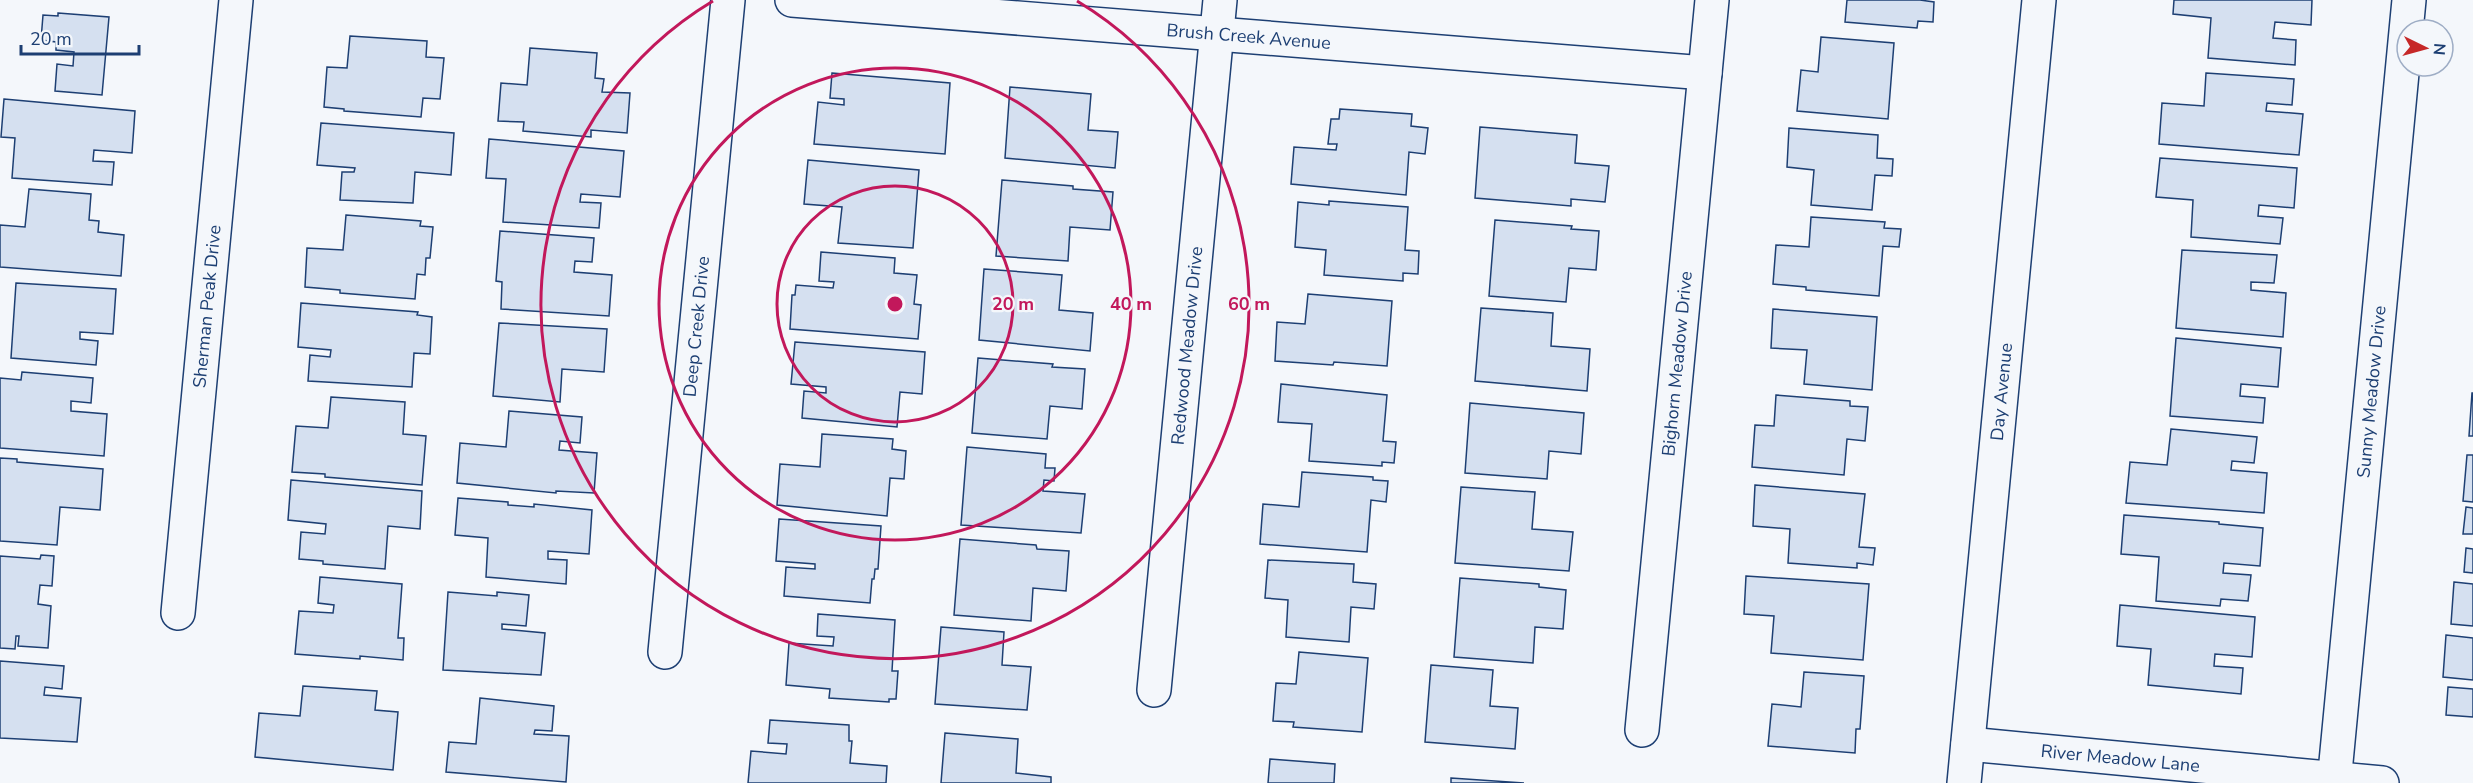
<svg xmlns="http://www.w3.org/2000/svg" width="2473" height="783" font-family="'Nunito Sans',sans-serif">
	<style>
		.building { fill: #d5e0f0; stroke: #1d3f73; stroke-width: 1.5 }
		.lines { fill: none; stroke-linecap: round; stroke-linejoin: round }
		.minor-casing { stroke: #1d3f73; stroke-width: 36 }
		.tertiary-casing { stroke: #1d3f73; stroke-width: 36 }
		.minor { stroke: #f4f7fb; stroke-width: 33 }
		.tertiary { stroke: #f4f7fb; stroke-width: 33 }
		.ring { fill: none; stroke: #c2185b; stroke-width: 3 }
		.labels { text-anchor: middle; stroke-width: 4.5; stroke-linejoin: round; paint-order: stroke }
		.street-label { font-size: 18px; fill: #1d3f73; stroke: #f4f7fb }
		.centre { fill: #c2185b; stroke: #f4f7fb; stroke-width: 3 }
		.ring-label { font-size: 18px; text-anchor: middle; font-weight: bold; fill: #c2185b; stroke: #f4f7fb; stroke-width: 4.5; stroke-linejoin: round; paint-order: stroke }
	</style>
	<rect width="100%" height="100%" fill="#f4f7fb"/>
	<!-- building -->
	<g class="building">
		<path d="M1847 0H1920L1934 2 1933 22 1918 21 1917 28 1845 22Z"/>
		<path d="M2174 0H2312L2311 25 2275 22 2273 38 2296 40 2295 65 2208 58 2211 18 2173 14Z"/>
		<path d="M58 13 109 17 102 95 55 91 57 64 73 66 74 52 56 50V42L41 40 43 15 58 16Z"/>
		<path d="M350 36 427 41 426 57 444 58 440 99 423 98 421 117 344 111V109L324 107 327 67 347 68Z"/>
		<path d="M1821 37 1894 43 1888 119 1797 111 1801 70 1818 72Z"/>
		<path d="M530 48 597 53 595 78 604 79 602 92 630 93 627 133 591 130V137L523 131 524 122 498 121 501 83 527 85Z"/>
		<path d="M832 73 950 83 945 154 814 144 818 102 844 105V99L830 98Z"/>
		<path d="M2206 73 2294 79 2292 105 2267 103 2266 111 2303 114 2299 155 2159 144 2162 103 2204 106Z"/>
		<path d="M1010 87 1091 94 1088 130 1118 132 1115 168 1005 158Z"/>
		<path d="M4 99 135 111 132 153 94 150 93 161 114 162 112 185 12 178 15 138 1 137Z"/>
		<path d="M1340 109 1412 114 1411 126 1428 128 1425 154 1409 152 1406 195 1291 184 1294 147 1336 150 1337 144H1328L1331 119H1339Z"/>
		<path d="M321 123 454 133 451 175 415 172 413 203 340 200 342 172H354L355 168 317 165Z"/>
		<path d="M1480 127 1577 135 1575 163 1609 166 1605 202 1571 199V206L1475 198Z"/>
		<path d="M1789 128 1878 135 1877 158 1893 159 1892 176 1875 175 1872 210 1811 205 1814 170 1787 167Z"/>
		<path d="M489 139 624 151 620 197 581 194 580 202 601 203 599 228 503 222 506 179 486 178Z"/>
		<path d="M2160 158 2297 168 2294 208 2259 205 2258 216 2283 218 2280 244 2191 237 2193 200 2156 197Z"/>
		<path d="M808 160 919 170 913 248 838 243 842 207 804 204Z"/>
		<path d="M1002 180 1073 186V189L1113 192 1110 230 1070 227 1068 261 996 256Z"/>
		<path d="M29 189 91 194 89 220 99 221 98 232 124 235 121 276 0 267V225L25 227Z"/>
		<path d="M1329 201 1408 207 1405 250 1419 251 1418 274 1403 273V281L1324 275 1326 250 1295 247 1298 202 1329 205Z"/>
		<path d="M346 215 421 221 420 226 433 227 430 258H426L425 275 417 274 415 299 340 293V290L305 287 307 248 343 250Z"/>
		<path d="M1811 217 1885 222 1884 228 1901 229 1899 247 1883 246 1879 296 1806 290V287L1773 284 1776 245 1809 247Z"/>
		<path d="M1495 220 1572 226 1571 229 1599 231 1596 270 1569 268 1566 302 1489 296Z"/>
		<path d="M500 231 594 238 592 262 575 261 574 272 612 275 609 316 501 309 502 282 496 281Z"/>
		<path d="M2182 250 2277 255 2274 283 2251 282V290L2286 293 2283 337 2176 328Z"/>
		<path d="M821 252 895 258 894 273 917 275 914 304 921 305 918 339 790 329 792 295H795L796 285 833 288 834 282 819 281Z"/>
		<path d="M984 269 1062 275 1059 310 1093 313 1090 351 979 340Z"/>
		<path d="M16 283 116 289 113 334 80 332V339L98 341 96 365 11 358Z"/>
		<path d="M1308 294 1392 301 1387 366 1334 362 1333 365 1275 361 1277 322 1305 324Z"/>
		<path d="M301 303 418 312 417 315 432 317 430 354 414 353 412 387 308 381 310 355 330 357 331 350 298 347Z"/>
		<path d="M1481 308 1553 313 1551 346 1590 349 1587 391 1475 381Z"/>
		<path d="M1773 309 1877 317 1872 390 1804 384 1807 350 1771 348Z"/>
		<path d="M499 323 607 329 604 372 562 369 560 402 493 396Z"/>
		<path d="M2176 338 2281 348 2278 387 2241 384 2240 396 2265 398 2263 423 2170 416Z"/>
		<path d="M795 342 925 352 922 394 900 392 897 427 802 418 804 391 826 393V387L791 384Z"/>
		<path d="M978 358 1053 364 1052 367 1085 369 1082 409 1050 406 1047 439 972 433Z"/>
		<path d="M22 372 93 378 91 403 71 401V411L107 414 104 456 0 448V378L21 380Z"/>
		<path d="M1281 384 1387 395 1383 441 1396 442 1394 463 1382 462V466L1309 461 1312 424 1278 422Z"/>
		<path d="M2472 393H2473V436H2469Z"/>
		<path d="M1776 395 1850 401V406L1868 407 1865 441 1847 439 1844 475 1752 467 1755 425 1774 426Z"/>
		<path d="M331 397 405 402 403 434 426 436 422 485 325 477V474L292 472 296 426 328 428Z"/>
		<path d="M1470 403 1584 413 1581 454 1549 451 1547 479 1465 473Z"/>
		<path d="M509 411 582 417 580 443 560 441 559 450 597 453 594 493 556 491V493L457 483 460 443 506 447Z"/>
		<path d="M2171 429 2257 437 2254 463 2232 461 2231 470 2267 473 2264 513 2126 503 2130 462 2167 465Z"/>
		<path d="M822 434 893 439 892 449 906 451 904 479 890 478 887 516 777 505 780 464 820 467Z"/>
		<path d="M967 447 1046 454 1045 468H1055L1054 481 1044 480 1043 491 1085 494 1081 533 961 525Z"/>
		<path d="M2467 455H2473V502L2463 501Z"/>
		<path d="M0 458 17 459V462L103 469 100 510 60 507 57 545 0 541Z"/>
		<path d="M1302 472 1373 477V480L1388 481 1386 502 1371 500 1367 552 1260 544 1263 504 1299 507Z"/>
		<path d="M291 480 422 491 420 529 388 526 385 569 323 564V561L299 559 301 532 325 534 326 524 288 520Z"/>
		<path d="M1755 485 1865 494 1859 547 1875 548 1873 565 1857 563V568L1788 563 1790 529 1753 526Z"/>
		<path d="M1461 487 1535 492 1532 529 1573 532 1569 571 1455 563Z"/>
		<path d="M458 498 508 502V505L534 507V504L592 510 589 554 548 551V559L567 560 566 584 486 577 488 538 455 535Z"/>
		<path d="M2466 507 2473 508V534H2463Z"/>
		<path d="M2124 515 2219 522V524L2263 528 2260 566 2224 563 2223 573 2251 575 2248 601 2221 599 2220 606 2156 601 2159 557 2121 554Z"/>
		<path d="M779 519 881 526 878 569H875L874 579H872L870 603 784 596 786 567 815 569V564L776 561Z"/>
		<path d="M960 539 1036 545 1037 549 1069 551 1066 591 1033 588 1031 621 954 615Z"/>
		<path d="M2466 548 2473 549V573L2464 572Z"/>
		<path d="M41 555 54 556 52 586 40 585 38 604 51 606 48 648 18 646 19 636H16L15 649 0 648V556L40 559Z"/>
		<path d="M1268 560 1354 564 1353 582 1376 584 1374 609 1351 607 1349 642 1286 637 1288 600 1265 598Z"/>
		<path d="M1746 576 1869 584 1863 660 1771 653 1774 616 1744 614Z"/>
		<path d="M320 577 402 584 398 638H404L403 660 360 656V659L295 654 299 611 333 613 334 605 318 603Z"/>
		<path d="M1460 578 1539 584V587L1566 590 1563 629 1535 627 1533 663 1454 657Z"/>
		<path d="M2454 582 2473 584V626L2451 624Z"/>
		<path d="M448 592 497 596V592L529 595 526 626 502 624V629L545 633 541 675 443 670Z"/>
		<path d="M2120 605 2255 617 2252 657 2215 654 2214 666 2243 668 2241 694 2148 685 2151 649 2117 646Z"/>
		<path d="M818 614 895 620 892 671H898L896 699H889V702L829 698 830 689 786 685 789 643 833 646 834 637 817 636Z"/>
		<path d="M941 627 1004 632 1002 665 1031 667 1027 710 935 704Z"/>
		<path d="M2446 635 2473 638V680L2443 677Z"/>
		<path d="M1299 652 1368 658 1362 732 1293 727 1294 722 1273 721 1276 683 1296 684Z"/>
		<path d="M0 661 64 666 62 689 45 687 44 695 81 698 77 742 0 738Z"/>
		<path d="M1431 665 1493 670 1490 706 1518 708 1515 749 1425 742Z"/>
		<path d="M1804 672 1864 676 1860 729H1856L1855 753 1768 746 1772 704 1801 707Z"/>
		<path d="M303 686 377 691 375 710 398 712 393 770 255 757 259 713 300 716Z"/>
		<path d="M2448 687 2473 689V717L2446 715Z"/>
		<path d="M480 698 554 706 552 731 535 730 534 734 569 736 566 782 446 772 449 742 476 744Z"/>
		<path d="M770 720 849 725V741H852L850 763 887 766 886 783H748L751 751 786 754 787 744 768 743Z"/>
		<path d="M945 733 1018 739 1016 773 1051 777V783H941Z"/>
		<path d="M1270 759 1335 764 1334 783H1268Z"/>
		<path d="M1451 778 1524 783H1451Z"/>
	</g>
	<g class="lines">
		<!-- minor casing -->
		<g class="minor-casing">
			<g id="minor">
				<path id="s1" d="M792 0 1705 73"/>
				<path id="s2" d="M178 613 236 0"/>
				<path id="s3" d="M665 652 728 0"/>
				<path id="s4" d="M1154 690 1220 0"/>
				<path id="s5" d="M1642 730 1712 0"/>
				<path id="s6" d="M1968 744 2382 783"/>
				<path id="s7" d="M2334 783 2409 0"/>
			</g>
		</g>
		<!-- tertiary casing -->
		<g class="tertiary-casing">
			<g id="tertiary">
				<path id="s8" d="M1964 783 2039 0"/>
			</g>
		</g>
		<!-- minor -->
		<use href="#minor" class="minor"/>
		<!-- tertiary -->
		<use href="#tertiary" class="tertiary"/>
	</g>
	<!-- distance rings -->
	<g class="ring">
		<circle cx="895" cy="304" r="118"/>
		<circle cx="895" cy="304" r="236"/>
		<path d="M1077 1A354 354 0 1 1 713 1"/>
	</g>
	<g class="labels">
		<!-- street labels -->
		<g class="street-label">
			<text dy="6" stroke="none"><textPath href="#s1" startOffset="458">Brush Creek Avenue</textPath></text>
			<text dy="6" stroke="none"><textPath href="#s2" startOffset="308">Sherman Peak Drive</textPath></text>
			<text dy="6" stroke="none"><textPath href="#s3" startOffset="327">Deep Creek Drive</textPath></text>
			<text dy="6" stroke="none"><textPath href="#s4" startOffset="346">Redwood Meadow Drive</textPath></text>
			<text dy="6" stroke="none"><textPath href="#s5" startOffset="368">Bighorn Meadow Drive</textPath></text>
			<text dy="6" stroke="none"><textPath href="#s7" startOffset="393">Sunny Meadow Drive</textPath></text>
			<text dy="6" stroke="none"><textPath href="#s8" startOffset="393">Day Avenue</textPath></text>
			<text dy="6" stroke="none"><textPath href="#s6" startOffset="153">River Meadow Lane</textPath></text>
		</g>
	</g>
	<circle cx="895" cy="304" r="9" class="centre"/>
	<g class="ring-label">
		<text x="1013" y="310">20 m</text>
		<text x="1131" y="310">40 m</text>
		<text x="1249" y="310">60 m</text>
	</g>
	<!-- north arrow -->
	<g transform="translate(2425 48) rotate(95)"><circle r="28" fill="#f4f7fb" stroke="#9eadc5" stroke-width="1.5"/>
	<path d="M0-4.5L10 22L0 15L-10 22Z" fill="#c62828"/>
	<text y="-9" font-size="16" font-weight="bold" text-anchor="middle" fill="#1d3f73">N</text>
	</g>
	<!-- scale -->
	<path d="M21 45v9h118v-9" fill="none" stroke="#1d3f73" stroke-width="3"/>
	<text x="30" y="45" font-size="18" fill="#1d3f73" stroke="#f4f7fb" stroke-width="4.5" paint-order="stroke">20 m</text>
</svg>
